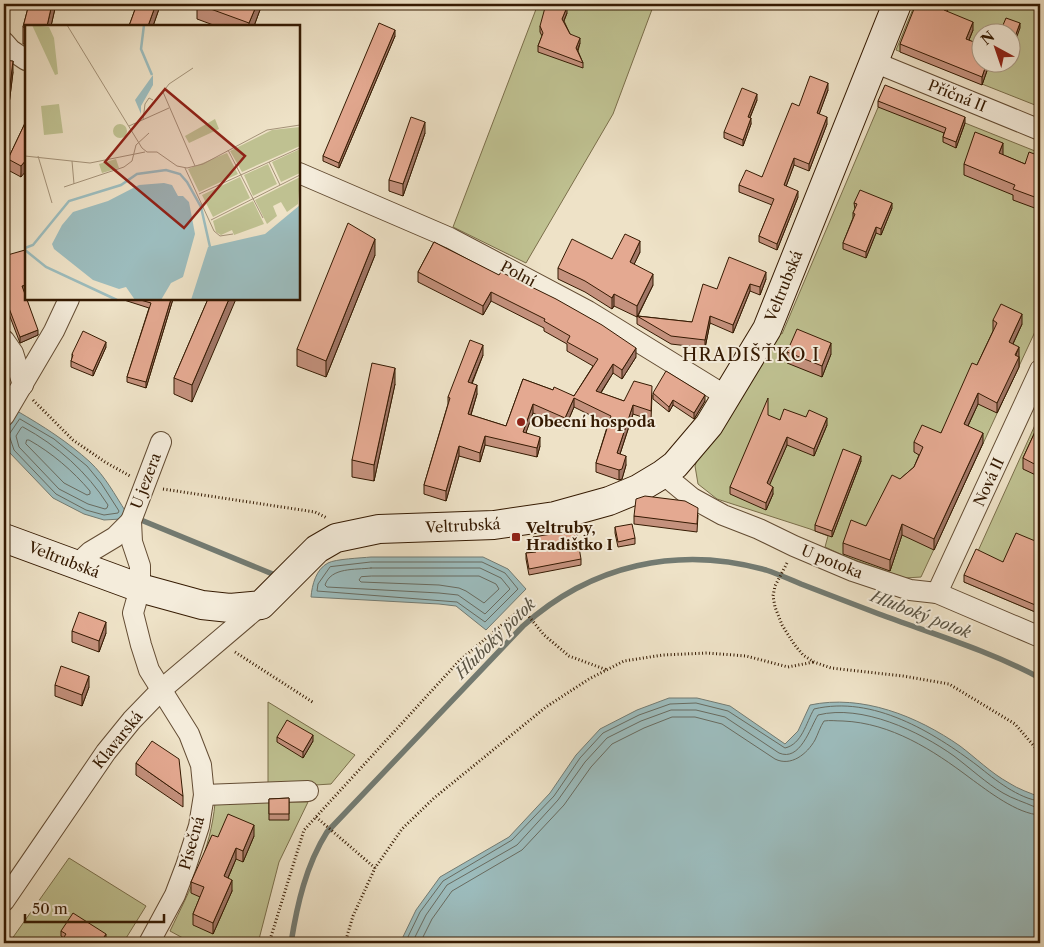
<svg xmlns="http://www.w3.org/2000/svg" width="1044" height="947" font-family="'Libre Caslon Text',serif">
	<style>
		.green { fill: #bfc191; stroke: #7a6e4a; fill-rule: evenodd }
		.water { fill: #9cbcbd; stroke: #737b72 }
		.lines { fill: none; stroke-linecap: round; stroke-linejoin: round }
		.shore { stroke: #686b60; stroke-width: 1 }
		.stream { stroke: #737b72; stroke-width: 5.5 }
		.street-casing { stroke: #634c33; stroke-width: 22 }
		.secondary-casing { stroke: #351a02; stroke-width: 30 }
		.path { stroke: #351a02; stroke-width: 3; stroke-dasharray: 1 2.5; stroke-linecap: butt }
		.street { stroke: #f4ecdb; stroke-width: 20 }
		.secondary { stroke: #f4ecdb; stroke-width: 28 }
		.wall { fill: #c4917d; stroke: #351a02 }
		.shaded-wall { fill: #a07666; stroke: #351a02 }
		.building { fill: #e4a991; stroke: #351a02 }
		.poi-dot { fill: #8f2418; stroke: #f4ecdb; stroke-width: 2 }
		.labels { text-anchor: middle; stroke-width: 4; stroke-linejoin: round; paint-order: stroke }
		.street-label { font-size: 15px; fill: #351a02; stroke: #f4ecdb }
		.poi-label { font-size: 15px; font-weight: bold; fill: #351a02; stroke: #f4ecdb; text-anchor: start }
		.water-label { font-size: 16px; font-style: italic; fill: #595343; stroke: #f4ecdb }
		.quarter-label { font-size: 18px; letter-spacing: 1px; fill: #351a02; stroke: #f4ecdb }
		.inset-river { fill: none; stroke: #9cbcbd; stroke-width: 2.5 }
		.inset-road { fill: none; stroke: #a49278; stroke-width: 1 }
		.view { fill: #8f2418; fill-opacity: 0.15; stroke: #8f2418; stroke-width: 2.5 }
		.inset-edge { fill: none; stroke: #351a02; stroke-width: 2.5 }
	</style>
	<rect width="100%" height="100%" fill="#eee2c7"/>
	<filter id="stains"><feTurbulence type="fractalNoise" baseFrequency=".004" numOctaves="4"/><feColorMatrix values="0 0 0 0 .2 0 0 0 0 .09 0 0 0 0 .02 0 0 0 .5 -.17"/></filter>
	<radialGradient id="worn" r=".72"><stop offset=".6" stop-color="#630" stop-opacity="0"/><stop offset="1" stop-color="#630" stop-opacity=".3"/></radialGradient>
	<!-- green -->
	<g class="green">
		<path d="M538 4H654L613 114 526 263 453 227Z"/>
		<path d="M915 4H1040V107L896 50ZM982 32H1012V62H982Z"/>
		<path d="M885 91 1040 153V321L921 577 905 578 847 557 825 547 828 536 810 529 717 499 698 484 695 466 698 457 775 331 782 334Z"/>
		<path d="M1040 414V614L964 582Z"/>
		<path d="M268 702 355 755 331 784 268 788Z"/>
		<path d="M308 802 279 862 258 943H192L170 931C190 890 211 849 215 803Z"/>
		<path d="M69 858 146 906 123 943H9Z"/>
	</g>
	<!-- water -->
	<g class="water">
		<path d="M17 411C43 426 68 442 90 462 105 476 115 495 126 512L121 519 104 520 84 514 53 498 9 452 4 434Z"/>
		<path d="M371 557H483L508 569 526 589 486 630 456 606 439 604 311 597C312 585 316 569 328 563 335 559 361 558 371 557Z"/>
		<path d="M669 698H697L730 706 785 744 798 731 810 705C862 694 917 716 960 746 976 758 991 773 1009 783 1018 789 1030 793 1040 797V943H400L416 910 440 877 509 837 550 793 576 755 600 729 637 710Z"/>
	</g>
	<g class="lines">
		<!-- shore -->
		<g class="shore">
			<path d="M20 419 54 439 87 466 101 483 119 511 118 513 104 515 86 510 56 494 14 450 9 435Z"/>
			<path d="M23 427C58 446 87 472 108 505L107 508 105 509 88 504 59 489 19 447 16 436 21 428Z"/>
			<path d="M27 440H29C52 453 73 471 90 491V494L87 495 64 483 26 444Z"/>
			<path d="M371 562H482L505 573 518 589 485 622 457 602 317 591 318 584 330 567Z"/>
			<path d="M371 568H480L501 578 510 589 485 614 458 595 439 593 327 587 325 585C331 567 355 570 371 568Z"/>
			<path d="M372 576H479L496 584 499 589 484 603 466 591 459 588 439 585 361 582 359 580 361 577Z"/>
			<path d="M405 943 420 912 443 881 512 840 554 796 580 758 603 733 639 715 670 704 696 703 728 711 785 748C802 744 806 723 814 709 873 695 933 732 978 766 994 779 1019 799 1040 801"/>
			<path d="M412 943 426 915 447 885 517 845 558 800 585 762 607 738 641 721 671 710H696L725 717 779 753C800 762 810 728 818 715 862 704 919 731 954 756 970 768 986 783 1003 793 1013 799 1024 802 1035 807L1040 808"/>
			<path d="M420 943 432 919 452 891 522 850 564 805 591 767 612 744 644 728 672 717H695L722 724 775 759C791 767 807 754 815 740 818 734 820 727 824 721 830 720 836 721 843 721 891 723 933 750 970 778 988 791 1017 814 1040 815"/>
		</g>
		<!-- stream -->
		<g class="stream">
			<path d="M4 391 5 392"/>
			<path d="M141 520 275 575"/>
			<path d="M291 943C297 905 306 865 327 832L523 626C591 565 678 545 766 570 778 574 789 579 801 584 827 594 853 604 879 614 933 634 990 651 1040 678"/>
		</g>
		<!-- street casing -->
		<g class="street-casing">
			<g id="street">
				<path d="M4 42 11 50 26 60"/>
				<path d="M874 62 1040 130"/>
				<path d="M299 173 450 238 588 311 726 396"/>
				<path d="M4 340 13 353 23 385"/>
				<path d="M4 416 54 331 69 299"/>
				<path d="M663 474 692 498 723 515 759 529 794 546 853 571 910 590 937 593 1040 637"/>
				<path d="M76 565 90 552 115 537 131 521"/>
				<path d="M937 593 1040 370"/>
				<path d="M204 795 308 791"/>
				<path d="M4 901 106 752 132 720 162 689 261 605"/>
				<path d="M149 943 175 895 186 866 199 826 204 795 201 765 189 734 149 670 141 645 133 613 140 588V566L132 542 131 521 161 442"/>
			</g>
		</g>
		<!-- secondary casing -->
		<g class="secondary-casing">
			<path id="secondary" d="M4 538 140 588 202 605 230 608 261 605 317 549 336 538 379 529 494 525 555 516 609 501 638 489 663 474 675 465 709 425 767 329 897 4"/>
		</g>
		<!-- path -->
		<g class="path">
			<path d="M33 400 73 440 105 462 130 476"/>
			<path d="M163 489 315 512 327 518"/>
			<path d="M787 563 775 586 773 596 775 607 782 625 794 644 803 655 814 662 831 668 903 676 949 684 1015 724 1040 753"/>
			<path d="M235 652 314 703"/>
			<path d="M316 817 375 868"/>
			<path d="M269 943 304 830 459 661 522 608 544 635 569 656 607 670"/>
			<path d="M345 943 353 916 375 868 402 829 434 798 546 707 589 679 624 661 663 655 707 653 746 656 788 667 814 662"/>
		</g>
		<!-- street -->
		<use href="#street" class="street"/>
		<!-- secondary -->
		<use href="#secondary" class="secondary"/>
	</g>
	<!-- wall -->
	<g class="wall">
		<path d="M29 4H56L51 26H26V44H23V27Z"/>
		<path d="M137 4H166L165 7 160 6 153 26H129Z"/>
		<path d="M183 4H261V7L254 26H216L197 19V9Z"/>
		<path d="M947 12 973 30 969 40 990 62 982 85 900 52V44Z"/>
		<path d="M567 13 564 21 570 34 580 43 578 51 583 63V68L538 52V46L542 36 540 32V26Z"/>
		<path d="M395 36 339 168 323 161V156Z"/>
		<path d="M4 60 13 72 5 137H4Z"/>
		<path d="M1040 75V93L1036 91V85Z"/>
		<path d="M828 90 819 114 827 124 809 171 794 165 786 186 798 197 777 250 759 242V236L772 205 739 192V185L762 177Z"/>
		<path d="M757 100 750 118 751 124 743 146 724 138V132Z"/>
		<path d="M878 101 965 123 956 148 943 142V137L944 133 878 107Z"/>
		<path d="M26 121 21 177 8 170V159Z"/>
		<path d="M425 133 403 196 389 191V180Z"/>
		<path d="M1003 154V155L1025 164 1040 156V210L1013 200V195L964 175V164Z"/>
		<path d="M854 203 892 208 881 235 876 233 866 258 843 249V243L853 218V213L855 209Z"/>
		<path d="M434 242 636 357 622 379 613 373 601 393 624 401 652 395 651 420 633 414 620 454 626 465 622 479 619 480 596 472V463L608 424 574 407 565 428 533 413 526 432 540 446 537 457 485 445 480 462 459 456 446 501 424 494V485L448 404V397L483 355 472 384 477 394 471 415 506 426 523 379 553 390 574 396 593 366 567 351V344L544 331V328L491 301 483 315 418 282V272Z"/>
		<path d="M640 252 634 264 653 285 638 316 692 322 717 289 766 279 760 295 750 291 733 333 710 323 705 348 671 344 637 324V317L614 306 612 309 585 292 558 279V268L612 259Z"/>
		<path d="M375 255 326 377 297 366V349Z"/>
		<path d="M4 256 24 291 38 335 20 343 4 301Z"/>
		<path d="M124 299H173L146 388 127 382V377L149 308 124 300Z"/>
		<path d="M208 299 192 402 174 394V378Z"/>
		<path d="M993 320 1022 324 1013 344 1019 357V367L997 413 978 404 968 426 983 443 934 550 902 535 890 571 843 554V543L866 526 900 479 914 467 919 455 914 452V442L941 433 977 365 993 331Z"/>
		<path d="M106 347 93 376 71 367V361L72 358V354Z"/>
		<path d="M787 352 831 354 822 377 787 363Z"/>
		<path d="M395 384 374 481 352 477V460Z"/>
		<path d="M653 393 705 401 694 419 673 405 669 412 653 399Z"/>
		<path d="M806 417 827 425 814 456 787 445 769 485 773 494 766 510 730 494V487L780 420Z"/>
		<path d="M1040 421V477L1023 469V458Z"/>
		<path d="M861 461 832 537 815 531V525Z"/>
		<path d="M698 515 697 532 634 524V516Z"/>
		<path d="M615 527 635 538V544L618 547 615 533Z"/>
		<path d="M533 537 581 559V565L529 575 526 559V553L535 552 533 543Z"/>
		<path d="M1040 543V614L964 582V575L1003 562Z"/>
		<path d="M72 631 106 633 99 652 72 642Z"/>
		<path d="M55 685 89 687 82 706 55 696Z"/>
		<path d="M277 737 313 741 303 758 277 742Z"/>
		<path d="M136 763 183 796V807L136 775Z"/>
		<path d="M289 798V820H269V799Z"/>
		<path d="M254 836 243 862 236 859 228 878 232 891 213 934 193 925V914L200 897 191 893V882L218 837Z"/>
		<path d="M61 931 106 939 103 943H60L64 938 61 936Z"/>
	</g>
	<!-- shaded-wall -->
	<g class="shaded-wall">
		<path d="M52 4H56L51 26H47Z"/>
		<path d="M156 4H160V6L153 26H148Z"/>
		<path d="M257 4H261V7L254 26H249V23Z"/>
		<path d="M947 4H950L944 19V10Z"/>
		<path d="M567 7V13L562 25V19Z"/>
		<path d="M973 22V30L966 47V39Z"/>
		<path d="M1020 23V28L1012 50V45Z"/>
		<path d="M395 30V36L339 168V163Z"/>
		<path d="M580 38V43L576 54V48Z"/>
		<path d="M13 61V72L5 137V126Z"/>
		<path d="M987 62H990L982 85V77Z"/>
		<path d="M828 83V90L817 120V113Z"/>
		<path d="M757 94V100L748 122V117Z"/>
		<path d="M827 117V124L809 171V164Z"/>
		<path d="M965 117V123L956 148V142Z"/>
		<path d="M751 118V124L743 146V140Z"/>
		<path d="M425 122V133L403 196V184Z"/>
		<path d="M1003 143V154L999 164V153Z"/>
		<path d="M794 158V165L784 192V185Z"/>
		<path d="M26 160V171L21 177V166Z"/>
		<path d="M798 191V197L777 250V244Z"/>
		<path d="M892 203V208L881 235V229Z"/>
		<path d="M876 227V233L866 258V252Z"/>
		<path d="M375 239V255L326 377V361Z"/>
		<path d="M640 241V252L630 273V262Z"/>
		<path d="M766 272V279L760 295V287Z"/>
		<path d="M653 274V285L637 317V306Z"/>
		<path d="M750 284V291L733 333V325Z"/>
		<path d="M26 285V290L22 292V286Z"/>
		<path d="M491 292V301L483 315V306Z"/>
		<path d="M614 294V306L612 309V298Z"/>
		<path d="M171 299H173L146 388V382Z"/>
		<path d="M229 299H236L192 402V385Z"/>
		<path d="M1022 314V324L1009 352V342Z"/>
		<path d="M710 316V323L705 348V340Z"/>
		<path d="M38 330V335L20 343V337Z"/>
		<path d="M106 342V347L93 376V371Z"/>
		<path d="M831 343V354L822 377V366Z"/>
		<path d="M483 345V355L468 392V382Z"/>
		<path d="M1019 347V367L997 413V403Z"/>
		<path d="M636 348V357L622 379V370Z"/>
		<path d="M613 364V373L596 400V391Z"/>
		<path d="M395 368V384L374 481V465Z"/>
		<path d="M477 385V394L468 424V414Z"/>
		<path d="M978 393V404L964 434V424Z"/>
		<path d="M705 395V401L694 419V413Z"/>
		<path d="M574 398V407L565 428V418Z"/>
		<path d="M673 400V405L669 412V407Z"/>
		<path d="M533 404V413L523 441V432Z"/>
		<path d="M633 405V414L617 463V453Z"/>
		<path d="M827 418V425L814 456V449Z"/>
		<path d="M983 433V443L934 550V539Z"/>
		<path d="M485 436V445L480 462V453Z"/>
		<path d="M540 437V446L537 457V448Z"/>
		<path d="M787 437V445L767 491V483Z"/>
		<path d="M459 446V456L446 501V491Z"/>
		<path d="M626 456V465L622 479 619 480V470Z"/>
		<path d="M861 456V461L832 537V531Z"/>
		<path d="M773 487V494L766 510V503Z"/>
		<path d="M902 524V535L890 571V560Z"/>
		<path d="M106 622V633L99 652V641Z"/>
		<path d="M89 676V687L82 706V695Z"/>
		<path d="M313 735V741L303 758V752Z"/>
		<path d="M254 825V836L243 862V851Z"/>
		<path d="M236 848V859L224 887V876Z"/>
		<path d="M232 880V891L213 934V923Z"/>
		<path d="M106 934V939L103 943H100Z"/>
	</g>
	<!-- building -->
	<g class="building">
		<path d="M29 4H52L47 26H26V28L23 27Z"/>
		<path d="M137 4H156L148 26H129Z"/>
		<path d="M197 4H257L249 23Z"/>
		<path d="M546 4H557L567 7 562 19 570 34 580 38 576 48 583 63 538 46 543 33 540 26Z"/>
		<path d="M916 4H947L944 10 973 22 966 39 982 45V62H987L982 77 900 44Z"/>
		<path d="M1006 18 1020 23 1012 45V32H1000Z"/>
		<path d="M379 23 395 30 339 163 323 156Z"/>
		<path d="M4 60 13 61 5 126H4Z"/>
		<path d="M1040 75V87L1036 85Z"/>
		<path d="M810 76 828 83 817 113 827 117 809 164 794 158 784 185 798 191 777 244 759 236 774 199 739 185 746 170 762 177 792 103 799 106Z"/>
		<path d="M885 85 965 117 956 142 943 137 946 128 878 101Z"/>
		<path d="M742 88 757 94 748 117 751 118 743 140 724 132Z"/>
		<path d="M411 117 425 122 403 184 389 180Z"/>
		<path d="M26 121V160L21 166 8 159Z"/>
		<path d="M975 132 1003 143 999 153 1025 164 1029 152 1040 156V199L1013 189 1015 185 964 164Z"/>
		<path d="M860 190 892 203 881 229 876 227 866 252 843 243 855 214 853 213 857 204 854 203Z"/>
		<path d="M348 223 375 239 326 361 297 349Z"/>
		<path d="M625 234 640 241 630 262 653 274 637 306 614 294 612 298 585 281 558 268 572 239 612 259Z"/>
		<path d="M434 242 499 275 501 272 556 299 602 325 636 348 622 370 613 364 596 391 624 401 634 381 652 386 651 411 633 405 617 453 626 456 622 469 619 470 596 463 611 416 574 398 565 418 533 404 523 432 540 437 537 448 485 436 480 453 459 446 446 491 424 485 450 398 448 397 470 340 483 345 468 382 477 385 468 414 506 426 523 379 553 390 554 387 574 396 598 359 567 342 570 336 544 321 545 319 491 292 483 306 418 272Z"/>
		<path d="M25 250 26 254V285L22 286 38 330 20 337 4 295V256Z"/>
		<path d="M729 257 766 272 760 287 750 284 733 325 710 316 705 340 671 336 637 316 692 322 703 284 717 289Z"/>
		<path d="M137 299H171L146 382 127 377 151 303Z"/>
		<path d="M208 299H229L192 385 174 378Z"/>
		<path d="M1001 304 1022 314 1009 342 1019 347 1015 355 1019 357 997 403 978 393 964 424 983 433 934 539 902 524 890 560 843 543 851 520 866 526 892 475 900 479 914 467 923 447 914 442 922 425 941 433 972 363 977 365 997 323 993 320Z"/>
		<path d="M797 329 831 343 822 366 787 352Z"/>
		<path d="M83 331 106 342 93 371 71 361 73 355 72 354Z"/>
		<path d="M372 363 395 368 374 465 352 460Z"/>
		<path d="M666 371 705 395 694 413 673 400 669 407 653 393Z"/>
		<path d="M768 398V415L780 420 784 409 806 417 809 410 827 418 814 449 787 437 767 483 773 487 766 503 730 487Z"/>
		<path d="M1040 421V467L1023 458Z"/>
		<path d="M843 449 861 456 832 531 815 525Z"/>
		<path d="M645 496 685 501 698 508 697 524 634 516 636 499Z"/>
		<path d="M632 524 635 538 618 542 615 527Z"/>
		<path d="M576 530 581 559 529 569 526 553 536 552 533 537Z"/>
		<path d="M1016 533 1040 543V607L964 575 976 549 1003 562Z"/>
		<path d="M79 612 106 622 99 641 72 631Z"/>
		<path d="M61 666 89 676 82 695 55 685Z"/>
		<path d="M287 720 313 735 303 752 277 737Z"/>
		<path d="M152 741 179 759 183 796 136 763Z"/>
		<path d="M289 798V814H269V799Z"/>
		<path d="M228 814 254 825 243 851 236 848 224 876 232 880 213 923 193 914 204 887 191 882 212 835 218 837Z"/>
		<path d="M73 913 106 934 100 943H60L66 934 61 931Z"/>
	</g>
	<!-- markers -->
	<g class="poi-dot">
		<circle cx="521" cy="422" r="5"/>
		<rect x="511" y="532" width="10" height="10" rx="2.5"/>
	</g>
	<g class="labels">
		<!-- street labels -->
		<g class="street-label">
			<text transform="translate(957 96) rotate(22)" y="5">Příčná II</text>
			<text transform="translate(518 274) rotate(28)" y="5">Polní</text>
			<text transform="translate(784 286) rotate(-68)" y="5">Veltrubská</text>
			<text transform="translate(146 481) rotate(-69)" y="5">U jezera</text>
			<text transform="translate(989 482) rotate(-65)" y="5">Nová II</text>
			<text transform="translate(463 526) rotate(-3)" y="5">Veltrubská</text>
			<text transform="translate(64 560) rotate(21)" y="5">Veltrubská</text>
			<text transform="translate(832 562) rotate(22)" y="5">U potoka</text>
			<text transform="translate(118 740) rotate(-51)" y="5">Klavarská</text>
			<text transform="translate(192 843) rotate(-74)" y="5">Písečná</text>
		</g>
		<!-- poi labels -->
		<g class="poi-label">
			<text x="531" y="427">Obecní hospoda</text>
			<text x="526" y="533">Veltruby,<tspan x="526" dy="17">Hradištko I</tspan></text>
		</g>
		<!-- water labels -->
		<g class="water-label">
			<text transform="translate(921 614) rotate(21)" y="6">Hluboký potok</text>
			<text transform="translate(495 638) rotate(-45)" y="6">Hluboký potok</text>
		</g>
		<!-- quarter labels -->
		<g class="quarter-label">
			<text x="751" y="361">HRADIŠŤKO I</text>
		</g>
	</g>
	<!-- overview -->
	<g transform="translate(25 25)">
		<rect width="275" height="275" fill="#eee2c7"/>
		<path d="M7 0 24 2 29 13 33 49 30 50ZM34 79 38 108 19 110 16 81ZM190 94 194 104 164 118 160 111ZM88 106a7 7 0 1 1 14 0a7 7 0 1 1-14 0ZM275 102V121L217 147 205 126 247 105ZM275 124V148L256 157 247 137ZM202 128 213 149 174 167 163 144ZM91 134 94 143 77 148 74 139ZM243 139 252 159 228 171 219 150ZM215 152 225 173 188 192 177 170ZM275 152 273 179 262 187 256 177 248 181 252 191 242 199 230 175ZM228 176 239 199 209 210 207 205 196 210 191 207 188 196Z" fill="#bfc191"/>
		<path d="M128 50V60L116 81V89L110 75ZM139 158 147 160 153 171H158L164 177 170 209 158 252 146 258 136 275H110L101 262 94 264 68 255 29 224 27 219 37 200 48 187 83 176 114 160ZM275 180V275H166L183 222 240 209Z" fill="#9cbcbd"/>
		<path class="inset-river" d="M119 0 116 24 127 50M0 223 8 220 44 176 96 160 112 149 141 145 155 149 162 157 176 182 185 222M0 225 21 242 92 275"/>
		<path class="inset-road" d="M42 0 117 123 122 127H132L152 141 162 143 178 139 242 105 275 100M168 43 144 59 138 67 170 141M118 95 120 79 124 73 128 75M104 101 144 83M203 125 238 193M0 131 65 138 120 127M13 131 27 178M47 136 49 159M244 137 255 160M160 143 189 206 195 211 208 209M39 162 99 142 107 136 111 120 124 108M174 169 275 123M186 195 275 150"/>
		<path class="view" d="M140 64 220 131 159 203 80 137Z"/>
		<rect width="275" height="275" class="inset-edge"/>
	</g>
	<!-- margin -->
	<rect width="1044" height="947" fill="none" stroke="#eee2c7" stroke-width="20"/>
	<rect x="5" y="5" width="1034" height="937" fill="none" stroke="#351a02" stroke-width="2.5"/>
	<rect x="10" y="10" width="1024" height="927" fill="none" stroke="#351a02"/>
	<!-- north arrow -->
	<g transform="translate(996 48) rotate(320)"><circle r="24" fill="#f4ecdb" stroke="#a89884"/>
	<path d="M0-4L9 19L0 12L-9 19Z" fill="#8f2418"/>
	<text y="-8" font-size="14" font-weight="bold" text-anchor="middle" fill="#351a02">N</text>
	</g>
	<!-- scale -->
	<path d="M25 914v8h139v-8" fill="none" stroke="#351a02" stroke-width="2.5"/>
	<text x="32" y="914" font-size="15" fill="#351a02" stroke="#f4ecdb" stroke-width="4" paint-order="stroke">50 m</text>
	<rect width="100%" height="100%" filter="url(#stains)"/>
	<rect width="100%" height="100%" fill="url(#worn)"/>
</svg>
